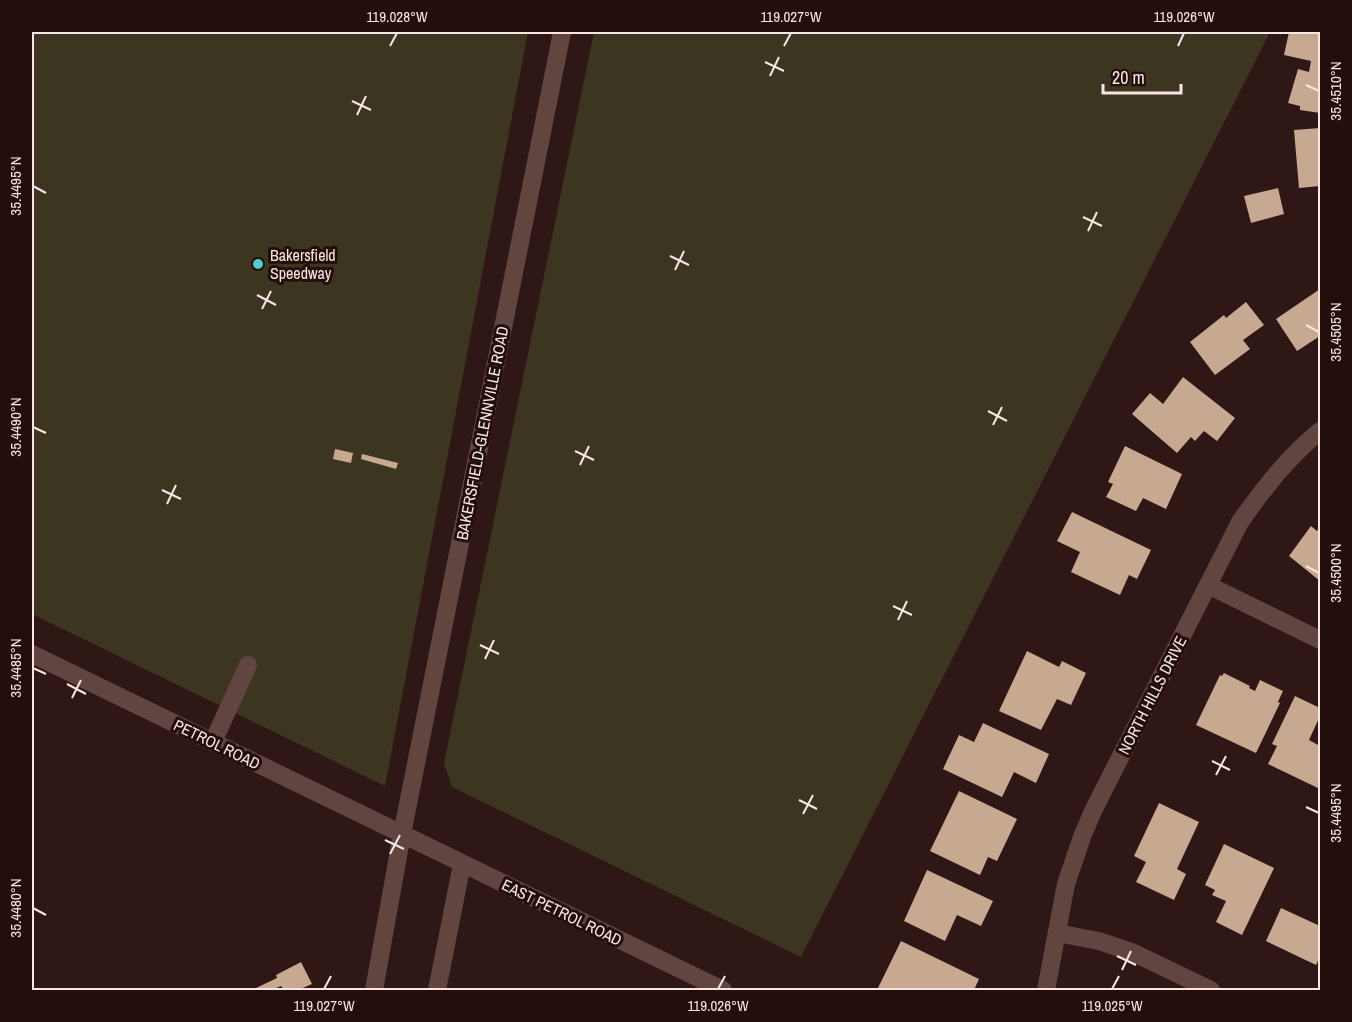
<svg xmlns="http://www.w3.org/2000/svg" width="1352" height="1022" font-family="'Archivo Narrow',sans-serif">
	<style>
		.green { fill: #3c3620 }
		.building { fill: #c7a991 }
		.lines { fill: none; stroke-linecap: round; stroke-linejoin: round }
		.minor { stroke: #604541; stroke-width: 18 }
		.ticks { fill: none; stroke: #f7e6e3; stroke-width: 2 }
		.poi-dot { fill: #52cdcc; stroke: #230e0b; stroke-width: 2 }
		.labels { text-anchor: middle; stroke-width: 6; stroke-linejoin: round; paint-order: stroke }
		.poi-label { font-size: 16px; fill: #f7e6e3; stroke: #230e0b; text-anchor: start }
		.street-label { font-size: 16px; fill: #f7e6e3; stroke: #230e0b }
		.neatline { fill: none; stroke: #f7e6e3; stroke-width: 2 }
		.ticks-label { font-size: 15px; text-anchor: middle; fill: #f7e6e3 }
	</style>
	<rect width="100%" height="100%" fill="#2e1714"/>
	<!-- green -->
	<g class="green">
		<path d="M32 32H528L385 786 32 614Z"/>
		<path d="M594 32H1270L801 957 452 787 444 763Z"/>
	</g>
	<!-- building -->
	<g class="building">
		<path d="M1289 32H1320V113L1300 110V106L1288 103 1298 69 1309 72 1311 61 1284 55Z"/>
		<path d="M1320 128V186L1299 188 1294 130Z"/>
		<path d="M1278 188 1284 214 1251 223 1244 196Z"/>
		<path d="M1320 289V336L1297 351 1276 319Z"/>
		<path d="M1246 302 1264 325 1243 340 1250 349 1215 375 1190 342 1224 315 1226 318Z"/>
		<path d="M1183 377 1235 418 1217 441 1204 431 1195 441 1191 437 1177 453 1132 414 1150 393 1163 404Z"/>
		<path d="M1125 446 1182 474 1166 509 1143 498 1136 511 1106 497 1113 484 1108 482Z"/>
		<path d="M335 449 353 453 351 463 333 459Z"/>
		<path d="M362 454 398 463 396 469 361 459Z"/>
		<path d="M1072 512 1151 550 1137 579 1129 575 1120 595 1071 572 1080 552 1057 541Z"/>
		<path d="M1311 526 1317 531 1320 527V581L1289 556Z"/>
		<path d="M1027 651 1059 667 1062 661 1086 673 1071 705 1057 699 1041 730 999 711Z"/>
		<path d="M1224 673 1250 686 1249 688 1255 691 1260 680 1283 691 1278 702 1280 703 1256 753 1196 725 1220 675 1222 676Z"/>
		<path d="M1295 696 1320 708V716L1309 740 1320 746V789L1268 764 1277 746 1272 744Z"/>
		<path d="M983 723 1049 754 1036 783 1014 772 1002 797 943 769 959 735 974 742Z"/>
		<path d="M959 791 1017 819 997 861 988 857 980 875 930 851Z"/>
		<path d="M1159 803 1199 822 1177 869 1186 874 1174 900 1136 882 1146 862 1134 856Z"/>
		<path d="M1224 844 1274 868 1242 935 1216 922 1226 901 1212 895 1215 890 1205 885Z"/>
		<path d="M927 870 993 901 981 926 957 915 945 941 904 921Z"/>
		<path d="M1281 908 1320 926V957L1316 965 1266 941Z"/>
		<path d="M901 941 979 979 974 990H877Z"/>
		<path d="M301 962 312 984 298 990H284L281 986 272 990H252L277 978 276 975Z"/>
	</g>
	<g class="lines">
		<!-- minor -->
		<g class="minor">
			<path d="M1208 585 1320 640"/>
			<path d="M32 654 723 990"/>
			<path d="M213 742 248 665"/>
			<path d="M1057 933 1099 941 1134 953 1211 990"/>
			<path d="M374 990 402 834 562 32"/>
			<path d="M437 990 462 864"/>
			<path d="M1046 990 1066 884 1082 837 1093 811 1240 522C1264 488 1288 457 1320 431"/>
		</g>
	</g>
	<!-- ticks -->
	<path class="ticks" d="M390 46 397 33M784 46 791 33M1178 46 1184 33M765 62 784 71M770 76 779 57M1306 85 1319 91M352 101 371 110M357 115 366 96M33 186 46 193M1083 217 1102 226M1088 231 1097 212M670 256 689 265M675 270 684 251M257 295 276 305M262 309 271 291M1306 325 1319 332M988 411 1007 421M993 425 1002 407M33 427 46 433M575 451 594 460M580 465 589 446M162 490 181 499M167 504 176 485M1306 566 1319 573M893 606 912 615M898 620 907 601M480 645 499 654M485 659 494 640M33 668 46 674M67 684 86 694M72 698 81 680M1212 761 1230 770M1216 775 1226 756M799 800 817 809M1306 807 1319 813M803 814 813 795M385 840 404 849M390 854 400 835M33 908 46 915M1117 956 1136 965M1122 970 1131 951M324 989 331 976M718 989 725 976M1112 989 1119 976"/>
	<!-- markers -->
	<circle class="poi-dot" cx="258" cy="264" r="6"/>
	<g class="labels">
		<!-- poi labels -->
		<g class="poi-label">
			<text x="270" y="261">Bakersfield<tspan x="270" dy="18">Speedway</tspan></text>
		</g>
		<!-- street labels -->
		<g class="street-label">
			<text transform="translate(482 433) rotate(-79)" y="6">BAKERSFIELD-GLENNVILLE ROAD</text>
			<text transform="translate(1152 695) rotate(-63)" y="6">NORTH HILLS DRIVE</text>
			<text transform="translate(217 744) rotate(26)" y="6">PETROL ROAD</text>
			<text transform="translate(562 912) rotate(26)" y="6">EAST PETROL ROAD</text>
		</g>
	</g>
	<!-- border -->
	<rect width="1352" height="1022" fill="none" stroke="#230e0b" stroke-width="66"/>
	<!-- scale -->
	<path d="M1103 84v9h78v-9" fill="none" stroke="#f7e6e3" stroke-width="3"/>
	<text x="1112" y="84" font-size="18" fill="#f7e6e3" stroke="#230e0b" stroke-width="4.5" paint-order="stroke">20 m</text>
	<rect x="33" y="33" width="1286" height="956" class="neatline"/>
	<g class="ticks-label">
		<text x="397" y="22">119.028°W</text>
		<text x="791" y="22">119.027°W</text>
		<text x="1184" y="22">119.026°W</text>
		<text transform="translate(1336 91) rotate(-90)" y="5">35.4510°N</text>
		<text transform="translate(16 186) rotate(-90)" y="5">35.4495°N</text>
		<text transform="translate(1336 332) rotate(-90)" y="5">35.4505°N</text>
		<text transform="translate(16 427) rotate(-90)" y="5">35.4490°N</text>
		<text transform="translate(1336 573) rotate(-90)" y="5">35.4500°N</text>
		<text transform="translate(16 668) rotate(-90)" y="5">35.4485°N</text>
		<text transform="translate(1336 813) rotate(-90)" y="5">35.4495°N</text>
		<text transform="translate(16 908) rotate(-90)" y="5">35.4480°N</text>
		<text x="324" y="1011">119.027°W</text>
		<text x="718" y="1011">119.026°W</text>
		<text x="1112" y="1011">119.025°W</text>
	</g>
</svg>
